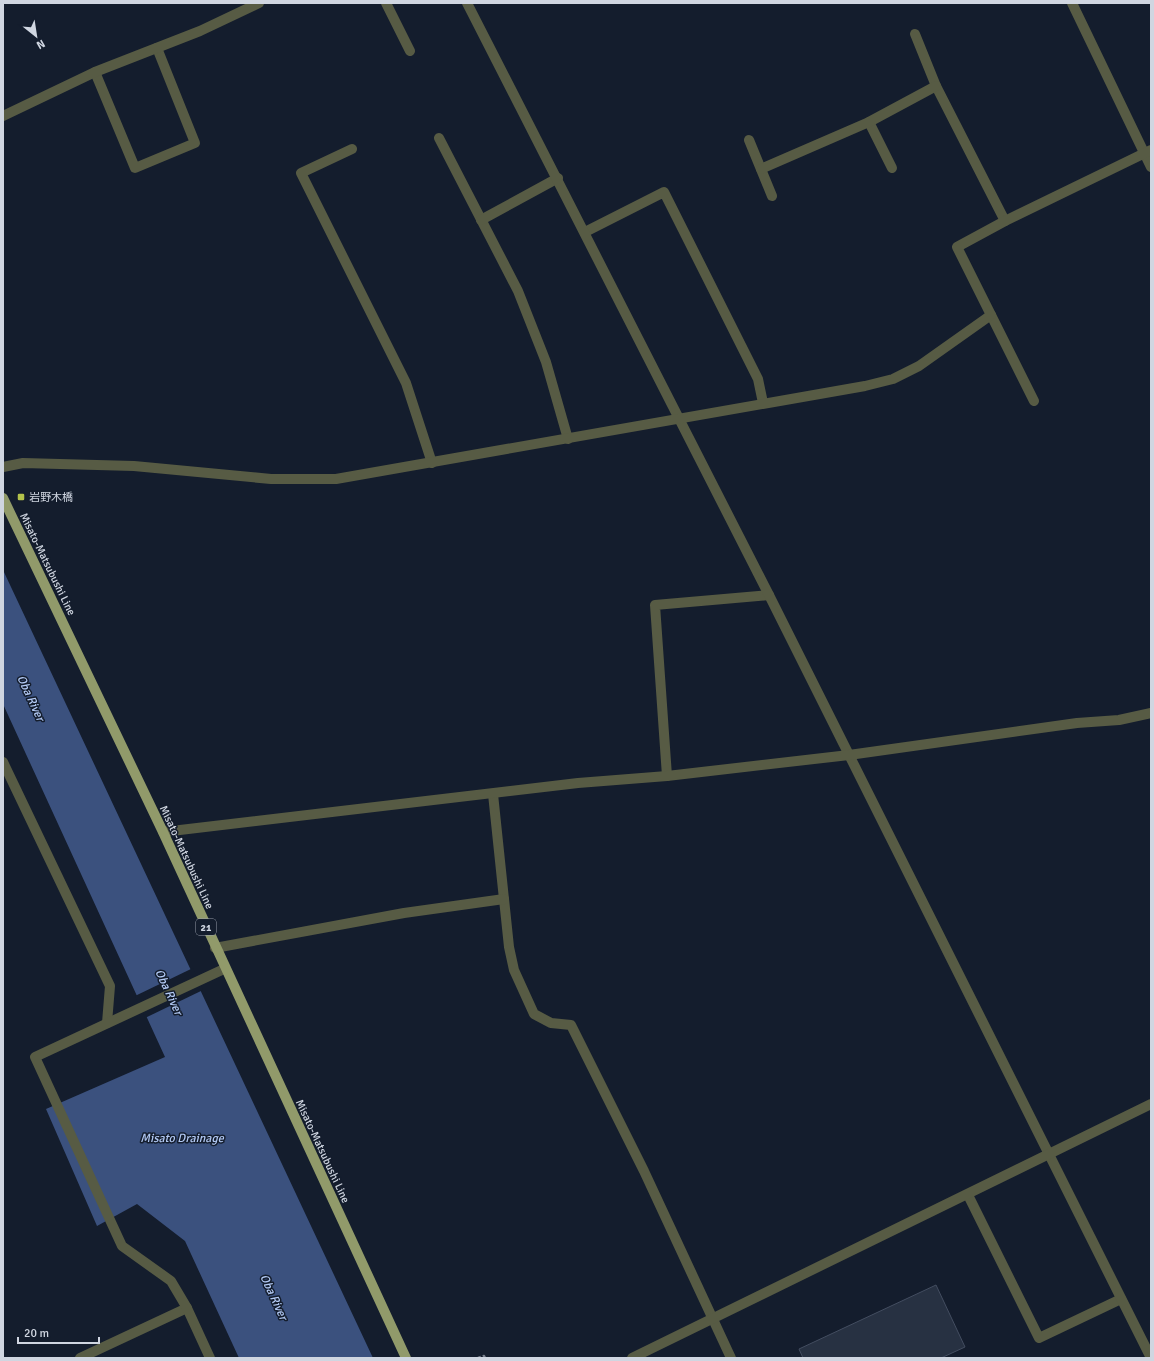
<svg xmlns="http://www.w3.org/2000/svg" width="1154" height="1361" font-family="Signika,'Noto Sans JP',sans-serif">
	<style>
		.water { fill: #3b517e }
		.pier { fill: #141d2d }
		.building { fill: #273142; stroke: #434d60 }
		.lines { fill: none; stroke-linecap: round; stroke-linejoin: round }
		.path { stroke: #787f8c; stroke-width: 2.5; stroke-dasharray: 3 2; stroke-linecap: butt }
		.lane { stroke: #575b44; stroke-width: 10 }
		.street { stroke: #575b44; stroke-width: 10 }
		.primary { stroke: #919a6a; stroke-width: 10 }
		.poi-dot { fill: #b3c24b; stroke: #141d2d; stroke-width: 1.5 }
		.labels { text-anchor: middle; stroke-width: 3; stroke-linejoin: round; paint-order: stroke }
		.shield { fill: #141d2d; stroke: #989eab; stroke-width: 1 }
		.shield-label { font-size: 10px; font-weight: bold; fill: #d0d6e1 }
		.poi-label { font-size: 11px; fill: #d0d6e1; stroke: #141d2d; text-anchor: start }
		.street-label { font-size: 11px; fill: #d0d6e1; stroke: #141d2d }
		.water-label { font-size: 12px; font-style: italic; fill: #b3caf5; stroke: #141d2d }
	</style>
	<rect width="100%" height="100%" fill="#141d2d"/>
	<!-- water -->
	<path class="water" d="M3 570 373 1358H239L185 1241 137 1204 97 1226 46 1109 165 1057 3 704Z"/>
	<!-- pier -->
	<path class="pier" d="M193 968 203 990 145 1018 135 996Z"/>
	<!-- building -->
	<path class="building" d="M936 1285 965 1347 941 1358H803L799 1349Z"/>
	<g class="lines">
		<!-- path -->
		<path class="path" d="M478 1358 484 1356 485 1358"/>
		<!-- lane -->
		<g class="lane">
			<path d="M386 3 410 51"/>
			<path d="M915 34 936 86 1005 221"/>
			<path d="M95 72 135 168 195 143 157 48"/>
			<path d="M869 122 892 168"/>
			<path d="M439 138 518 291 546 362 568 439"/>
			<path d="M749 140 772 196"/>
			<path d="M352 149 301 173 406 383 432 463"/>
			<path d="M761 169 869 122 936 86"/>
			<path d="M481 220 558 178"/>
			<path d="M585 232 664 192 758 379 763 403"/>
			<path d="M991 315 1034 401"/>
			<path d="M667 776 655 605 769 595"/>
			<path d="M968 1195 1039 1338 1121 1299"/>
		</g>
		<!-- street -->
		<g class="street">
			<path d="M467 3 769 595 1151 1358"/>
			<path d="M1072 3 1151 167"/>
			<path d="M3 116 95 72 200 31 259 3"/>
			<path d="M3 467 23 463 134 466 271 479H336L865 386 893 379 919 366 991 315 957 247 1005 221 1151 150"/>
			<path d="M3 762 110 986 107 1023"/>
			<path d="M493 794 509 947 514 970 534 1014 551 1023 571 1025 644 1171 731 1358"/>
			<path d="M163 832 578 783 667 776 849 755 1077 723 1119 720 1151 713"/>
			<path d="M215 948 404 913 504 899"/>
			<path d="M80 1358 187 1308"/>
			<path d="M210 1358 187 1308 171 1281 122 1246 35 1057 224 969"/>
			<path d="M632 1358 1151 1104"/>
		</g>
		<!-- primary -->
		<path class="primary" d="M3 498 163 832 406 1358"/>
	</g>
	<!-- markers -->
	<rect class="poi-dot" x="17" y="493" width="8" height="8" rx="2"/>
	<g class="labels">
		<!-- shield labels -->
		<rect class="shield" x="196" y="919" width="20" height="16" rx="3"/>
		<g class="shield-label">
			<text x="206" y="931">21</text>
		</g>
		<!-- poi labels -->
		<g class="poi-label">
			<text x="29" y="501">岩野木橋</text>
		</g>
		<!-- street labels -->
		<g class="street-label">
			<text transform="translate(48 564) rotate(64)" y="4">Misato-Matsubushi Line</text>
			<text transform="translate(187 857) rotate(65)" y="4">Misato-Matsubushi Line</text>
			<text transform="translate(323 1151) rotate(65)" y="4">Misato-Matsubushi Line</text>
		</g>
		<!-- water labels -->
		<g class="water-label">
			<text transform="translate(31 698) rotate(65)" y="4">Oba River</text>
			<text transform="translate(169 992) rotate(65)" y="4">Oba River</text>
			<text x="182" y="1142">Misato Drainage</text>
			<text transform="translate(274 1297) rotate(65)" y="4">Oba River</text>
		</g>
	</g>
	<!-- border -->
	<rect width="1154" height="1361" fill="none" stroke="#d0d6e1" stroke-width="8"/>
	<!-- north arrow -->
	<g transform="translate(36 36) rotate(150)" stroke="#141d2d" stroke-width="3" paint-order="stroke">
	<path d="M0-3L7 15L0 10L-7 15Z" fill="#d0d6e1"/>
	<text y="-6" font-size="11" font-weight="bold" text-anchor="middle" fill="#d0d6e1">N</text>
	</g>
	<!-- scale -->
	<path d="M18 1337v6h81v-6" fill="none" stroke="#d0d6e1" stroke-width="2"/>
	<text x="24" y="1337" font-size="12" fill="#d0d6e1" stroke="#141d2d" stroke-width="3" paint-order="stroke">20 m</text>
</svg>
